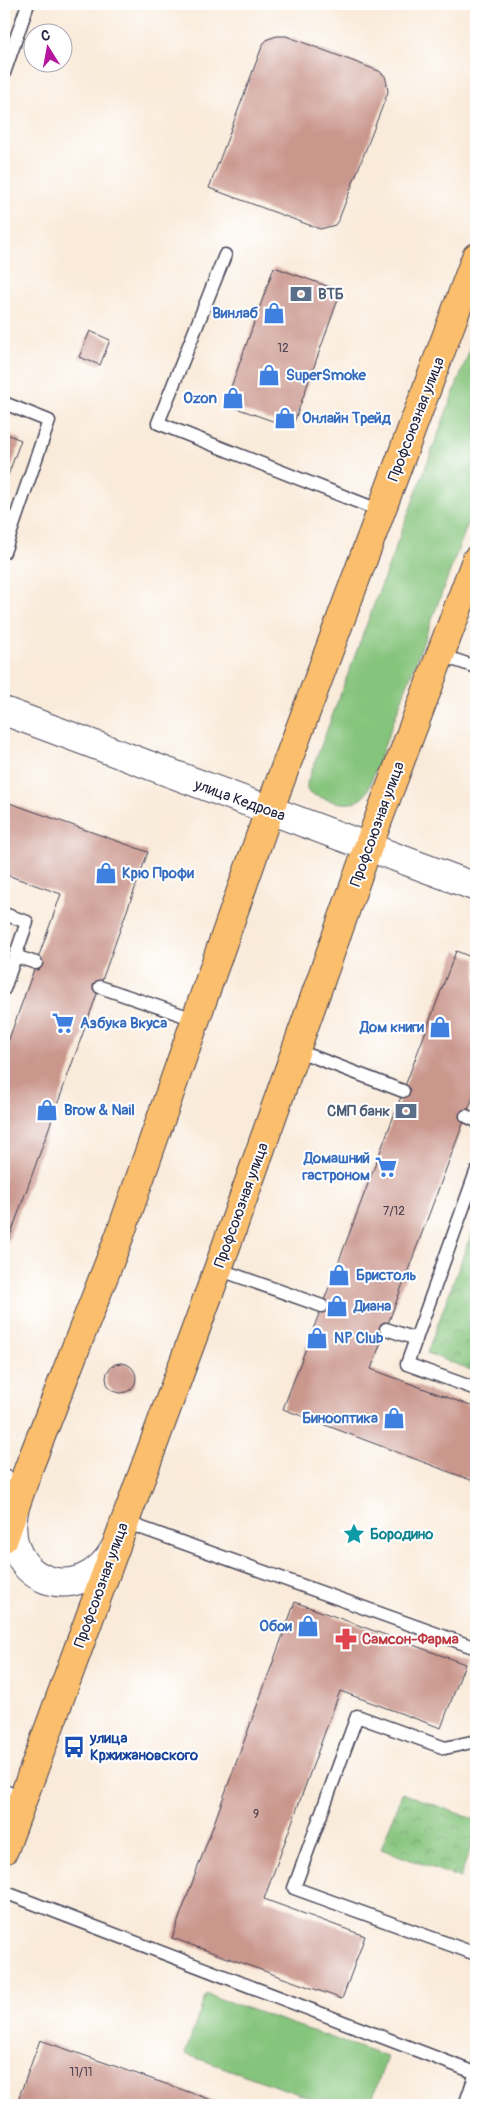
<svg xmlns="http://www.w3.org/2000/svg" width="480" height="2109" font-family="Pangolin,sans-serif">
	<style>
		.grass { fill: #85c47c; stroke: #54735c }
		.park { fill: url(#park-crowns); stroke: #54735c }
		.building { fill: #ca978d }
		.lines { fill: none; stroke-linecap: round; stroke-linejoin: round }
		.service-casing { stroke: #424053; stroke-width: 15 }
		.tertiary-casing { stroke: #424053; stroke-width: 30 }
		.primary-casing { stroke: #424053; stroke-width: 30 }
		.service { stroke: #fff; stroke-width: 12 }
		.tertiary { stroke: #fff; stroke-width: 28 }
		.primary { stroke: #fabe6d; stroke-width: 28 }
		.labels { text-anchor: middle; stroke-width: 4; stroke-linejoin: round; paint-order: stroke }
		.number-label { font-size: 12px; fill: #4c3f50 }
		.service-label { font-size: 15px; font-weight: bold; fill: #4e5e75; stroke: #fff; text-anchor: start }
		.shop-label { font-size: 15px; font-weight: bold; fill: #366cbe; stroke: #fff; text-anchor: start }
		.street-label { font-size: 15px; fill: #22223b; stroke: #fff }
		.culture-label { font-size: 15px; font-weight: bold; fill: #0d838f; stroke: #fff; text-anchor: start }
		.health-label { font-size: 15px; font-weight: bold; fill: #be3a42; stroke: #fff; text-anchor: start }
		.transit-label { font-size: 15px; font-weight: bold; fill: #164399; stroke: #fff; text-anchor: start }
	</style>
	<defs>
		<pattern id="park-crowns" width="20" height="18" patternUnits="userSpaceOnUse" patternTransform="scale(1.25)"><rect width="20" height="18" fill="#85c47c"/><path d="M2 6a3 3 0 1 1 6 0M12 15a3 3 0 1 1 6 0" fill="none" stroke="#6c9f67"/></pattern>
	</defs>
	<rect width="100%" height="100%" fill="#fff"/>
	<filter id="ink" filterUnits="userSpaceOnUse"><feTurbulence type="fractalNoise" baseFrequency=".02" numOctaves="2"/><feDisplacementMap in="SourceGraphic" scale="10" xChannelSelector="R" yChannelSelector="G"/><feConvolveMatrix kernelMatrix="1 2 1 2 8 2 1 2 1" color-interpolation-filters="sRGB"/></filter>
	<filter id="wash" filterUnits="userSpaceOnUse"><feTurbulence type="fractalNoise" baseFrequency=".0096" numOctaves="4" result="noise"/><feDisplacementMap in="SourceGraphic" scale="20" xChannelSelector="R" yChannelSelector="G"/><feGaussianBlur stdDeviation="1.12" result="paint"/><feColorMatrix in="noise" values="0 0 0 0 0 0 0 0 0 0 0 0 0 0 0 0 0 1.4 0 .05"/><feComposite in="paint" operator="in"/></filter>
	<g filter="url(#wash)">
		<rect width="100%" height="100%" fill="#f9ead9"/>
		<!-- grass -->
		<g class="grass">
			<path d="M476 333V502L367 792C354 813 329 799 310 794L307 790V783Z"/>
			<path d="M206 1994 387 2057 370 2105H330L185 2054Z"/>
		</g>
		<!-- park -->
		<g class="park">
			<path d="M476 1221V1372L427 1353Z"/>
			<path d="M402 1793 476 1820V1832L460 1878 381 1849Z"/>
		</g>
		<g id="blocks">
			<!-- building -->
			<g class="building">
				<path d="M277 36H286L379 71 385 76 387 84 388 92 339 219 335 225 328 227 320 229 209 188 263 44 268 39Z"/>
				<path d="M274 267 341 291 292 428 225 404Z"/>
				<path d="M90 331 110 340 100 365 79 357Z"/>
				<path d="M4 433 21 440 4 486Z"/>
				<path d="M4 801 148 852 4 1253V1053L61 894 4 874Z"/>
				<path d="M456 951 476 959V1089L371 1369 476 1408V1482L283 1409Z"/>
				<circle cx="121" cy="1378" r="15"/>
				<path d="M295 1602 465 1664 441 1728 340 1691 264 1899 365 1936 342 1999 172 1938Z"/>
				<path d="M40 2040 226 2105H16Z"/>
			</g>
		</g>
	</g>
	<g filter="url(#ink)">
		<use href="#blocks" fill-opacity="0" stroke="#424053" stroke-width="1"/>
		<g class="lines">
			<!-- service casing -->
			<g class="service-casing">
				<g id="service">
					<path d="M4 73 28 4"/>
					<path d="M225 255 158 423 381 511"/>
					<path d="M4 403 49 421 4 552"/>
					<path d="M440 655 476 667"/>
					<path d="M4 914 27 922 4 989"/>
					<path d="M15 956 36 963"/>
					<path d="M100 987 197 1020"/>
					<path d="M296 1050 403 1091"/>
					<path d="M466 1116 476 1121"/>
					<path d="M476 1172 407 1364 476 1389"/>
					<path d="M218 1269 322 1306"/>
					<path d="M386 1329 416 1339"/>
					<path d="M4 1476 23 1483"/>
					<path d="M125 1522 476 1648"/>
					<path d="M476 1741 445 1748 357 1716 294 1888 476 1954"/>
					<path d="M4 1892 476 2073"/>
					<path d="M465 2105 476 2073"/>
				</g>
			</g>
			<!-- tertiary casing -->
			<g class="tertiary-casing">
				<g id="tertiary">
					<path d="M4 711 476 887"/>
					<path d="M14 1511C0 1581 80 1611 115 1548"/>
					<path d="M4 1799C9 1814 10 1826 7 1841"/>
				</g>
			</g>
			<!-- primary casing -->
			<g class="primary-casing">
				<g id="primary">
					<path d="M4 1538 29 1467 120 1235 269 811 476 257"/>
					<path d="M4 1850 218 1269 368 847 476 560"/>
				</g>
			</g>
			<!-- service -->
			<use href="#service" class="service"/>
			<!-- tertiary -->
			<use href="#tertiary" class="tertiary"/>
			<!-- primary -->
			<use href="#primary" class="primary"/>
		</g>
	</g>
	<!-- icons -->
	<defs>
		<g id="bank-bare" transform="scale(1.725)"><path d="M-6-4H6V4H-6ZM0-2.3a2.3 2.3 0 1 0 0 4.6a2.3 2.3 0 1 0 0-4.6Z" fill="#5c6f8a" stroke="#fff" stroke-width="2.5" paint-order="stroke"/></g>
		<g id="shop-bare" transform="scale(1.725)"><path d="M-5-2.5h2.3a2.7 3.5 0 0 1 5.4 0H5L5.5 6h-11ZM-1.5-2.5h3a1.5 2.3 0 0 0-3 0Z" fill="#3f7fe0" stroke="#fff" stroke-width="2.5" paint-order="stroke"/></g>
		<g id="supermarket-bare" transform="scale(1.725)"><path d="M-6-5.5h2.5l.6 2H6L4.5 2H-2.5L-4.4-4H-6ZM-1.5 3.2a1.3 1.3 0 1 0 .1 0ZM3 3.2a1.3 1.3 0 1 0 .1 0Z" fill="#3f7fe0" stroke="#fff" stroke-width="2.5" paint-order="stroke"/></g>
		<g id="sight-bare" transform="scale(1.725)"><path d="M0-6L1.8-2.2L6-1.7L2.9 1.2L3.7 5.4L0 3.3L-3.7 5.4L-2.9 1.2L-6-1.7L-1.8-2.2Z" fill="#0f9aa8" stroke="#fff" stroke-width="2.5" paint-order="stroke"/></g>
		<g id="pharmacy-bare" transform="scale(1.725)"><path d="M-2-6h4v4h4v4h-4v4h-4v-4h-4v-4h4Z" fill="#e0444e" stroke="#fff" stroke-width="2.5" paint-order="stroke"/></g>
		<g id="bus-bare" transform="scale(1.725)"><path d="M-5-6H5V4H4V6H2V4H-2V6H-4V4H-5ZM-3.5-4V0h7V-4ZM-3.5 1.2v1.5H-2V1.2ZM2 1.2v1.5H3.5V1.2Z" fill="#1a4fb4" stroke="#fff" stroke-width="2.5" paint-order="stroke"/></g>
	</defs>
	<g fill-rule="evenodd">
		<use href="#bank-bare" x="301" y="294"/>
		<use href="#shop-bare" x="274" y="313"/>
		<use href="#shop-bare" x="269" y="375"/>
		<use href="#shop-bare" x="233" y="398"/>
		<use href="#shop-bare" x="285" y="418"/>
		<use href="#shop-bare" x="106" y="873"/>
		<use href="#supermarket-bare" x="63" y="1023"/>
		<use href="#shop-bare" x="440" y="1027"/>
		<use href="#shop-bare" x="47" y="1110"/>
		<use href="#bank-bare" x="406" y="1111"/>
		<use href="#supermarket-bare" x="386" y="1167"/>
		<use href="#shop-bare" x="339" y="1275"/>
		<use href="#shop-bare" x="337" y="1306"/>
		<use href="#shop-bare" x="317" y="1338"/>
		<use href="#shop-bare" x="394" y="1418"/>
		<use href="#sight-bare" x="354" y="1534"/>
		<use href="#shop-bare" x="308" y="1626"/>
		<use href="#pharmacy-bare" x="346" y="1639"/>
		<use href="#bus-bare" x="74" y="1747"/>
	</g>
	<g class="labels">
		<!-- number labels -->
		<g class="number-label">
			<text x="283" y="352">12</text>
			<text x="394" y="1215">7/12</text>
			<text x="256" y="1818">9</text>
			<text x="81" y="2076">11/11</text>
		</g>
		<!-- service labels -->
		<g class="service-label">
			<text x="318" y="299">ВТБ</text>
			<text x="390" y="1116" text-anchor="end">СМП банк</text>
		</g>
		<!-- shop labels -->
		<g class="shop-label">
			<text x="258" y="318" text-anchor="end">Винлаб</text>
			<text x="286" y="380">SuperSmoke</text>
			<text x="217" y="403" text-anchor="end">Ozon</text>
			<text x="302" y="423">Онлайн Трейд</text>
			<text x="122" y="878">Крю Профи</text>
			<text x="80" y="1028">Азбука Вкуса</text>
			<text x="424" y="1032" text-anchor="end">Дом книги</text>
			<text x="64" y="1115">Brow &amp; Nail</text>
			<text x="370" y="1163" text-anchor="end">Домашний<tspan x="370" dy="17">гастроном</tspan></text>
			<text x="356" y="1280">Бристоль</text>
			<text x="354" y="1311">Диана</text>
			<text x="334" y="1343">NP Club</text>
			<text x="378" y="1423" text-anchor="end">Бинооптика</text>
			<text x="292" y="1631" text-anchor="end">Обои</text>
		</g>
		<!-- street labels -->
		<g class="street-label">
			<text transform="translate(416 419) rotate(-69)" y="5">Профсоюзная улица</text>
			<text transform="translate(240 800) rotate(20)" y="5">улица Кедрова</text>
			<text transform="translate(377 824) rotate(-70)" y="5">Профсоюзная улица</text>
			<text transform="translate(241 1205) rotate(-70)" y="5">Профсоюзная улица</text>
			<text transform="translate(101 1585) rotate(-70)" y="5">Профсоюзная улица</text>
		</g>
		<!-- culture labels -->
		<g class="culture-label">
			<text x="370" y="1539">Бородино</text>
		</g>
		<!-- health labels -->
		<g class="health-label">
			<text x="362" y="1644">Самсон-Фарма</text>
		</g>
		<!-- transit labels -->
		<g class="transit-label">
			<text x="90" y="1743">улица<tspan x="90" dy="17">Кржижановского</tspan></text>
		</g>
	</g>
	<!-- margin -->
	<rect width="480" height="2109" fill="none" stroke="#fff" stroke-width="20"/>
	<!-- north arrow -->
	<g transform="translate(48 48) rotate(349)"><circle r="24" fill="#ffffff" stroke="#a7a7b1"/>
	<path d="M0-4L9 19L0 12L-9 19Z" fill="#b5179e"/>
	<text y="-8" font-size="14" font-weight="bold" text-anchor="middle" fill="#22223b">С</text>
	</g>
</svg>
